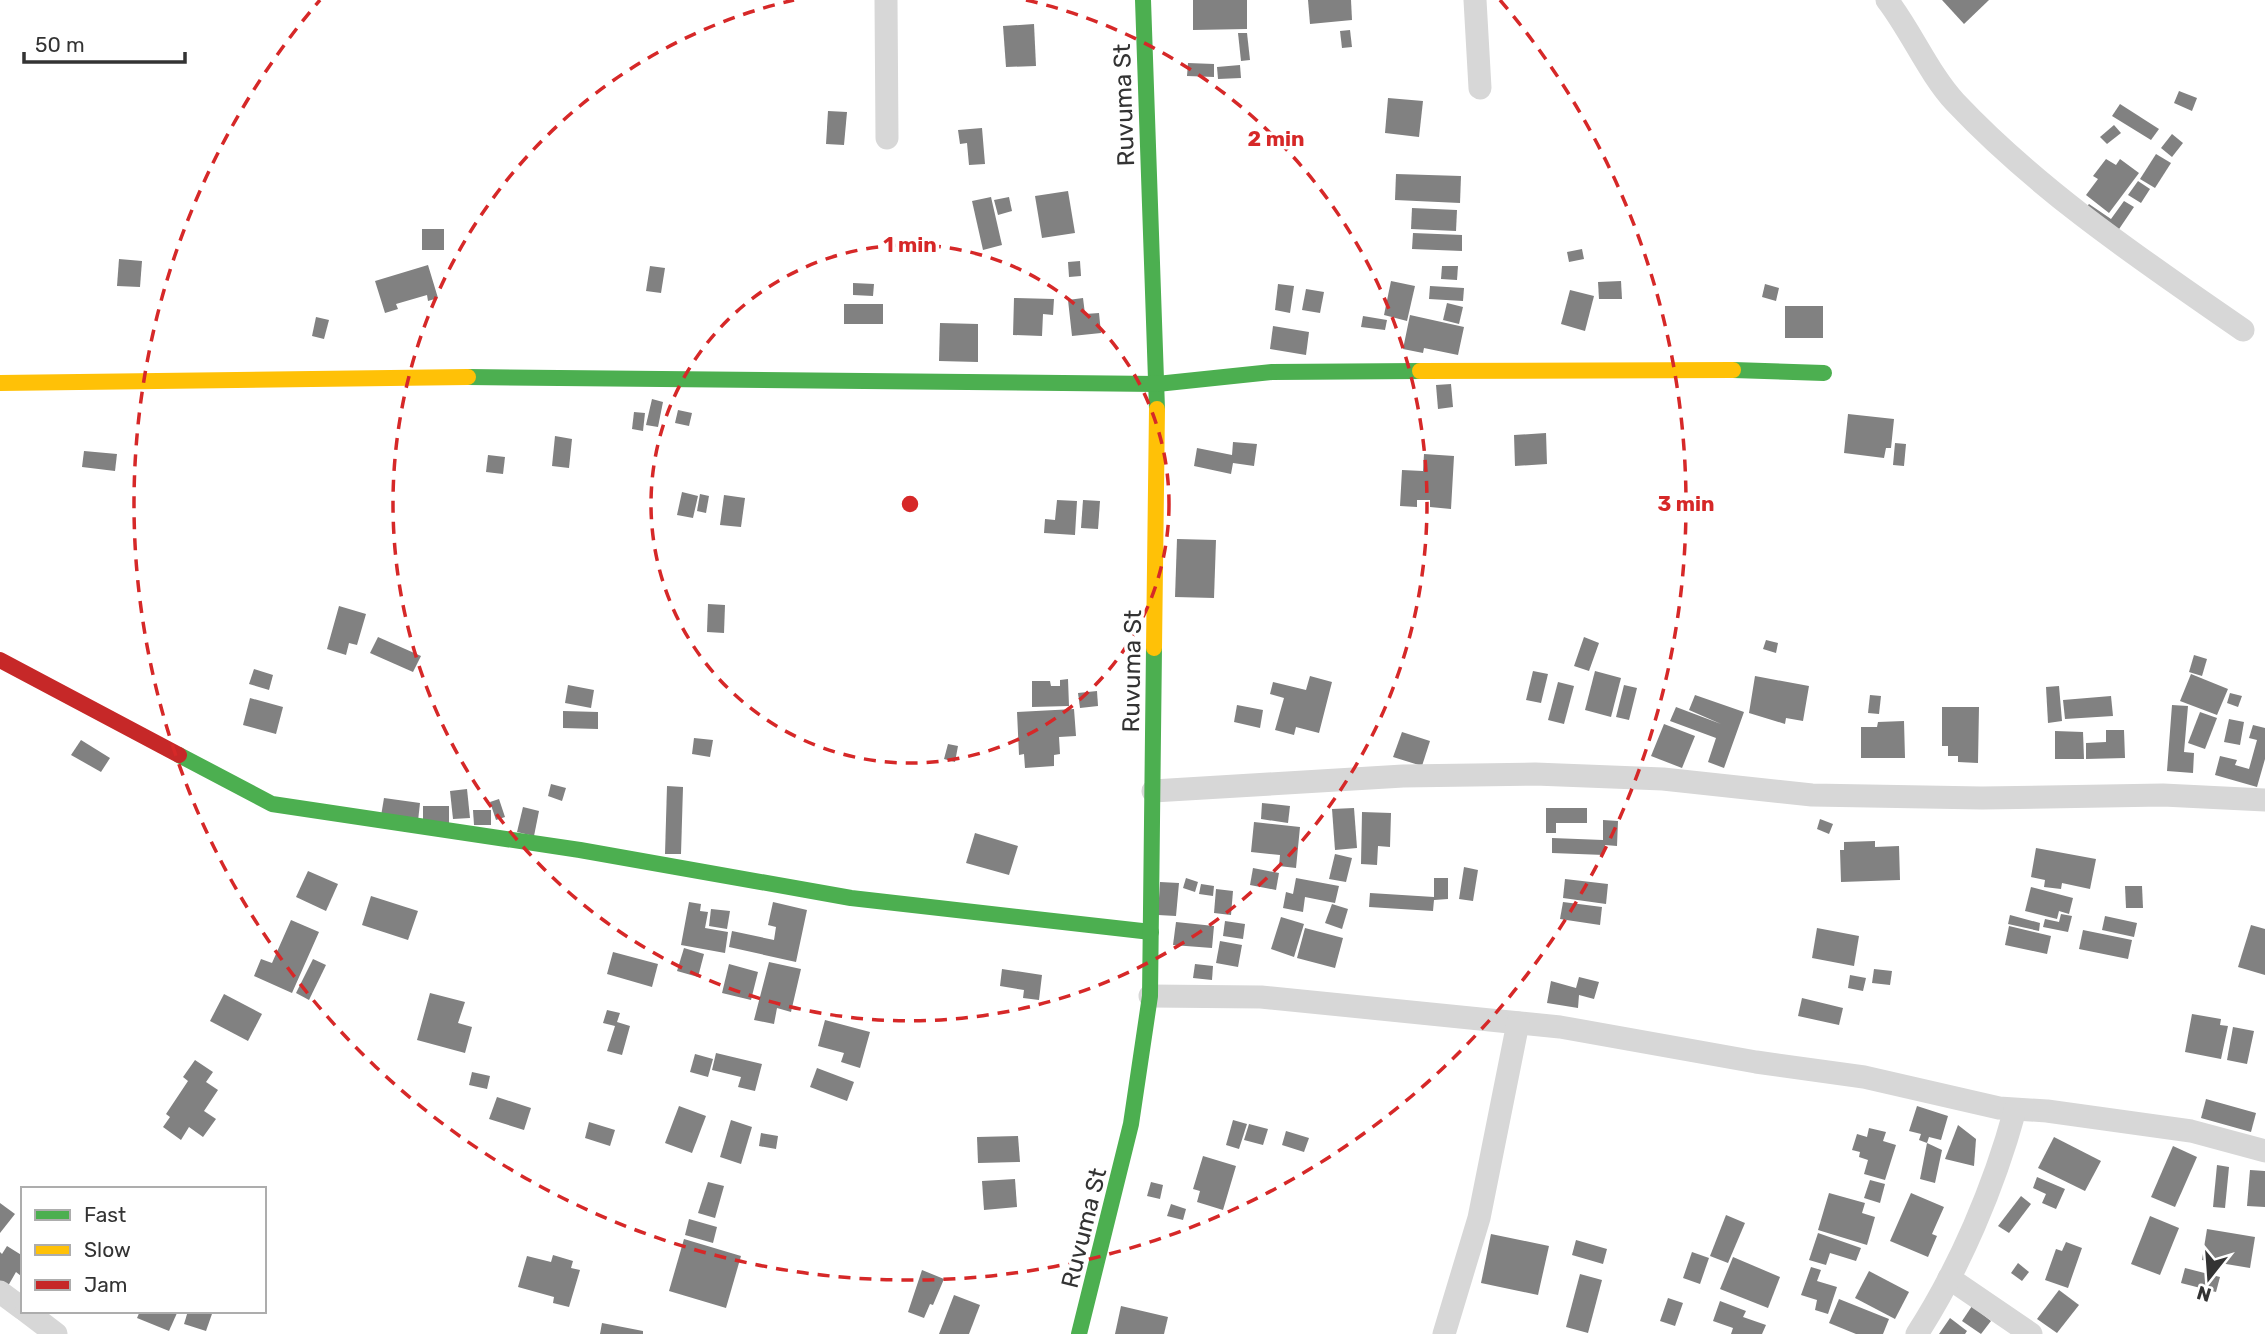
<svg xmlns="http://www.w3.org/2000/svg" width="2265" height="1334" font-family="Rubik,sans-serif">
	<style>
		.building { fill: #818181 }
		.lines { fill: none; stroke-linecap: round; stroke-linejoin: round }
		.street { stroke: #d7d7d7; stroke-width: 23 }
		.fast { stroke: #4caf50; stroke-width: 16 }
		.slow { stroke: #ffc107; stroke-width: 16 }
		.jam { stroke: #c62828; stroke-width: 16 }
		.ring { fill: none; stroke: #d62828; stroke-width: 3.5; stroke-dasharray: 12 9 }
		.labels { text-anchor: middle; stroke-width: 7; stroke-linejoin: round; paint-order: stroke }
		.street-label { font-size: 24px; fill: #333; stroke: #fff }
		.centre { fill: #d62828; stroke: #fff; stroke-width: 3.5 }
		.ring-label { font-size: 21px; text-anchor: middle; font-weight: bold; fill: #d62828; stroke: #fff; stroke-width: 7; stroke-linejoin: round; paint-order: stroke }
	</style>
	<rect width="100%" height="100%" fill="#fff"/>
	<!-- building -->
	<g class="building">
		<path d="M1193 0H1247V29L1193 30Z"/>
		<path d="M1308 0H1351L1352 20 1310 24Z"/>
		<path d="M1942 0H1989L1964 24Z"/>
		<path d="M1034 24 1036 66 1006 67 1003 26Z"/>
		<path d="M1350 30 1352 47 1342 48 1340 31Z"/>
		<path d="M1238 33H1247L1250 60 1241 61Z"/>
		<path d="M1188 63 1214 64V77L1187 76Z"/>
		<path d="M1240 65 1241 78 1218 79 1217 67Z"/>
		<path d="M2179 91 2197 98 2192 111 2174 103Z"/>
		<path d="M1388 98 1423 101 1419 137 1385 133Z"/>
		<path d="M2120 104 2159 129 2151 140 2112 116Z"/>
		<path d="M828 111 847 112 844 145 826 144Z"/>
		<path d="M2114 125 2121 133 2107 144 2100 137Z"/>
		<path d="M982 128 985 164 969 165 967 143 960 144 958 130Z"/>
		<path d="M2172 134 2183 143 2172 157 2161 148Z"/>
		<path d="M2156 154 2171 163 2155 188 2140 179Z"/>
		<path d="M2106 159 2116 165 2120 159 2139 173 2109 213 2086 195 2098 179 2093 176Z"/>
		<path d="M1396 174 1461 176 1460 203 1395 200Z"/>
		<path d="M2138 181 2150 189 2141 203 2128 195Z"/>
		<path d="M1068 191 1075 233 1042 238 1035 196Z"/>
		<path d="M991 197 1002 245 983 250 972 201Z"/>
		<path d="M1009 197 1012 211 998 215 994 200Z"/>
		<path d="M2124 201 2134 207 2115 235 2082 212 2089 204 2111 219Z"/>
		<path d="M1412 208 1457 210 1456 231 1411 229Z"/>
		<rect x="422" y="229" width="22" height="21"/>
		<path d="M1413 233 1462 235V251L1412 249Z"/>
		<path d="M1582 249 1584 259 1569 262 1567 252Z"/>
		<path d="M119 259 142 261 140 287 117 286Z"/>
		<path d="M1080 261 1081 276 1069 277 1068 262Z"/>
		<path d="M428 265 438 298 428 301 427 295 396 304 398 309 385 313 375 281Z"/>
		<path d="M650 266 665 268 661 293 646 291Z"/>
		<path d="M1442 266H1458L1457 280 1441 279Z"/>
		<path d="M1391 281 1415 286 1407 321 1384 315Z"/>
		<path d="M1621 281 1622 299H1599L1598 282Z"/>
		<path d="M853 283 874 284 873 296 853 295Z"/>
		<path d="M1278 284 1294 286 1290 313 1275 310Z"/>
		<path d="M1765 284 1779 288 1776 301 1762 297Z"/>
		<path d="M1430 286 1464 288 1463 301 1429 299Z"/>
		<path d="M1306 289 1324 292 1320 313 1302 310Z"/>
		<path d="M1570 290 1594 296 1585 331 1561 324Z"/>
		<path d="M1014 298 1054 299 1053 315 1043 314 1042 336 1013 335Z"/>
		<path d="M1083 298 1085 314 1099 313 1101 333 1072 336 1068 300Z"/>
		<path d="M1447 303 1463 307 1459 324 1443 320Z"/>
		<rect x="844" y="304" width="39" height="20"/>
		<rect x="1785" y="306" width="38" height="32"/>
		<path d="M1410 315 1464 327 1458 355 1424 348 1423 353 1403 349Z"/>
		<path d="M1363 316 1387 320 1385 330 1361 327Z"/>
		<path d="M316 317 329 320 324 339 312 336Z"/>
		<path d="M940 323 978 324V362L939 361Z"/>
		<path d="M1273 326 1309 332 1306 355 1270 349Z"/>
		<path d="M1451 384 1453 407 1438 409 1436 385Z"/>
		<path d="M652 399 663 402 658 427 646 425Z"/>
		<path d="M678 410 692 413 689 426 675 423Z"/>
		<path d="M634 412 645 413 643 431 632 429Z"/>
		<path d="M1848 414 1894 419 1891 448H1886L1884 458 1844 453Z"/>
		<path d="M1546 433 1547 464 1515 466 1514 435Z"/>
		<path d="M555 436 572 439 569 468 552 466Z"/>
		<path d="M1233 442 1257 444 1254 466 1233 463 1231 474 1194 466 1197 448 1232 455Z"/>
		<path d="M1895 443 1906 444 1904 466 1893 465Z"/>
		<path d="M84 451 117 454 115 471 82 467Z"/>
		<path d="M1424 454 1454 456 1451 509 1430 507V500H1417V507L1400 506 1402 470 1423 471Z"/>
		<path d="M488 455 505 457 503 474 486 472Z"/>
		<path d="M682 492 698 496 693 518 677 515Z"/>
		<path d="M700 494 709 496 706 513 697 511Z"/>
		<path d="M724 495 745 498 741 527 720 525Z"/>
		<path d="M1057 500 1077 501 1075 535 1044 533 1045 519 1055 520Z"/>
		<path d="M1083 500 1100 501 1098 529 1081 528Z"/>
		<path d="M1177 539 1216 540 1214 598 1175 597Z"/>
		<path d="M708 604 725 605 724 633 707 632Z"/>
		<path d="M339 606 366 614 357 645 349 643 346 655 327 649Z"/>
		<path d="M378 637 421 656 413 672 370 653Z"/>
		<path d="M1584 637 1599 643 1589 671 1574 666Z"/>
		<path d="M1766 640 1778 643 1776 653 1763 649Z"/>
		<path d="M2194 655 2207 659 2202 676 2189 672Z"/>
		<path d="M254 669 273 675 269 690 249 684Z"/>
		<path d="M1533 671 1548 674 1541 703 1526 700Z"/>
		<path d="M1595 671 1621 678 1611 717 1585 710Z"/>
		<path d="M2191 674 2228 689 2217 715 2180 701Z"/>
		<path d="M1310 676 1332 682 1319 733 1296 727 1294 735 1275 730 1284 698 1270 694 1273 682 1306 690Z"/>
		<path d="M1755 676 1809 686 1803 721 1786 718 1785 724 1749 713Z"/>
		<path d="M1068 679 1069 706 1032 707V681H1050L1051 686H1060V680Z"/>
		<path d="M1558 682 1574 686 1564 724 1548 720Z"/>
		<path d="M568 685 594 690 591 708 565 703Z"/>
		<path d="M1624 685 1637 688 1629 720 1616 717Z"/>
		<path d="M2059 686 2062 721 2048 723 2046 687Z"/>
		<path d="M1097 691 1098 706 1080 708 1078 693Z"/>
		<path d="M2230 693 2242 696 2238 707 2227 703Z"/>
		<path d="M1695 695 1744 712 1724 768 1708 762 1716 738 1670 721 1676 707 1721 724 1689 710Z"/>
		<path d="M1870 695 1881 696 1879 714 1868 713Z"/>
		<path d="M2111 696 2113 716 2065 719 2063 700Z"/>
		<path d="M250 698 283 707 276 734 243 725Z"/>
		<path d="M1237 705 1263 710 1260 728 1234 722Z"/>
		<path d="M2172 705 2188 706 2184 752 2194 753 2193 773 2167 771Z"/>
		<path d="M1942 707H1979L1978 763 1958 762V756H1948V746H1942Z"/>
		<path d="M1074 709 1076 736 1059 737 1060 754 1054 755V766L1025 768 1024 754 1019 755 1017 712Z"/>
		<path d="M563 711 598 712V729L563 728Z"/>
		<path d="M2200 712 2217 718 2205 749 2188 743Z"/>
		<path d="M2229 719 2244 722 2240 745 2224 742Z"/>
		<path d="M1904 721 1905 758H1861V727H1877L1878 722Z"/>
		<path d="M1664 724 1695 736 1682 768 1651 756Z"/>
		<path d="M2253 725 2265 728V759L2257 787 2215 775 2220 756 2237 760 2235 765 2249 769 2257 740 2249 738Z"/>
		<path d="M2106 730H2124L2125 758 2086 759V743L2106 742Z"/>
		<path d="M2055 731 2083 732 2084 759H2055Z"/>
		<path d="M1402 732 1430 741 1422 766 1393 757Z"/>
		<path d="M694 738 713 740 710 757 692 754Z"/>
		<path d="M81 740 110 758 101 772 71 755Z"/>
		<path d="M948 744 958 746 955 762 944 759Z"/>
		<path d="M551 784 566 788 562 801 548 796Z"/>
		<path d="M667 786 683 787 681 854H665Z"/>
		<path d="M467 789 470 818 453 819 450 791Z"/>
		<path d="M384 798 420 803 418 821 381 816Z"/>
		<path d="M499 799 505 817 496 820 490 802Z"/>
		<path d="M1262 803 1290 806 1288 823 1261 819Z"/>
		<rect x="423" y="806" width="26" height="17"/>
		<path d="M523 807 539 811 534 836 517 832Z"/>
		<path d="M1354 808 1357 848 1335 850 1332 809Z"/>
		<path d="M1546 808H1587V823H1556V833H1546Z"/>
		<path d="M473 810H491V825H474Z"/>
		<path d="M1362 812 1391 813 1390 847 1378 846 1377 865 1361 864Z"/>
		<path d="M1820 819 1833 824 1829 834 1817 829Z"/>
		<path d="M1603 820 1618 821 1617 846 1605 845 1604 855 1552 853V838L1603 840Z"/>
		<path d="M1254 822 1300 827 1296 868 1279 866 1280 855 1251 852Z"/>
		<path d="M975 833 1018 846 1009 875 966 863Z"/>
		<path d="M1875 841V847L1899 846 1900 880 1841 882 1840 850H1844V842Z"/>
		<path d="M2036 848 2096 859 2090 889 2062 883 2061 889 2044 887 2045 880 2031 877Z"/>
		<path d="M1335 854 1352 858 1346 882 1329 879Z"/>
		<path d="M1464 867 1478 870 1473 901 1459 899Z"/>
		<path d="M1253 868 1279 873 1276 890 1250 885Z"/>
		<path d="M308 871 338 884 326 911 296 897Z"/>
		<path d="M1186 878 1198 882 1195 892 1183 888Z"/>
		<path d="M1296 878 1339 886 1335 903 1305 897 1303 912 1283 908 1286 892 1293 894Z"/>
		<path d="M1434 878H1448V899L1434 900 1433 911 1369 907 1370 893 1434 897Z"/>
		<path d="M1565 879 1608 884 1606 904 1563 898Z"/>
		<path d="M1160 882 1179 883 1176 916 1158 915Z"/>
		<path d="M1201 884 1214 886 1213 896 1199 894Z"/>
		<path d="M2125 886H2142L2143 908H2126Z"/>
		<path d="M2031 887 2073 898 2069 914 2059 911 2057 919 2025 911Z"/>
		<path d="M1216 889 1233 891 1231 915 1214 913Z"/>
		<path d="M371 896 418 911 408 940 362 925Z"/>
		<path d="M689 902 701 904 700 911 708 912 705 928 728 932 725 953 681 945Z"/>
		<path d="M773 902 807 910 796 962 729 947 732 931 774 940 776 927 768 925Z"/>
		<path d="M1563 902 1602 907 1600 925 1560 919Z"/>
		<path d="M1332 904 1348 909 1342 929 1325 923Z"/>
		<path d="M711 909 730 911 727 929 709 926Z"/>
		<path d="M2061 914 2072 916 2068 932 2043 927 2045 919 2059 922Z"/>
		<path d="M2010 915 2040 923 2039 931 2008 924Z"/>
		<path d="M2105 916 2137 923 2134 937 2102 930Z"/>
		<path d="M1281 917 1304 924 1294 957 1271 949Z"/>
		<path d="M291 920 319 932 292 993 254 976 261 959 272 963Z"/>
		<path d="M1225 921 1245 924 1243 939 1223 936Z"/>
		<path d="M1176 922 1214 926 1212 948 1173 945Z"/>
		<path d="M2251 925 2265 929V975L2238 967Z"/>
		<path d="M2009 926 2051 936 2047 954 2005 945Z"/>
		<path d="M1305 928 1343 938 1335 968 1297 958Z"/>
		<path d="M1817 928 1859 936 1854 966 1812 958Z"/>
		<path d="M2083 930 2132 940 2128 959 2079 949Z"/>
		<path d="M1220 941 1242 945 1238 967 1216 963Z"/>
		<path d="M684 948 704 954 698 977 677 971Z"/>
		<path d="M613 952 658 964 652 987 607 974Z"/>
		<path d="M313 959 326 965 309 1000 296 993Z"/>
		<path d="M769 962 801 969 791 1012 777 1008 774 1024 754 1020Z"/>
		<path d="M729 964 758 972 751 1000 722 993Z"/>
		<path d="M1195 964 1213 966 1212 980 1193 978Z"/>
		<path d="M1002 969 1042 975 1039 1000 1023 998 1024 990 1000 986Z"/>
		<path d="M1874 969 1892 971 1890 985 1872 983Z"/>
		<path d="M1850 975 1866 978 1863 991 1848 988Z"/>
		<path d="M1579 977 1599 982 1594 999 1579 995 1578 1008 1547 1003 1551 981 1576 988Z"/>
		<path d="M430 993 465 1002 458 1023 472 1027 465 1053 417 1040Z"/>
		<path d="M224 994 262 1014 248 1041 210 1021Z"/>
		<path d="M1802 998 1843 1008 1839 1025 1798 1016Z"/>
		<path d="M607 1010 620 1013 617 1022 630 1026 622 1055 607 1051 615 1026 603 1023Z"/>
		<path d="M2192 1014 2221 1019 2220 1025 2228 1026 2221 1059 2185 1052Z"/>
		<path d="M825 1020 870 1032 860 1068 841 1062 844 1053 818 1046Z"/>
		<path d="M2233 1027 2254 1031 2247 1064 2227 1060Z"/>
		<path d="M716 1053 762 1064 755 1091 738 1087 741 1077 712 1070Z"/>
		<path d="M695 1054 713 1059 708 1077 690 1072Z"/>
		<path d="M195 1060 213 1072 206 1082 218 1090 204 1111 216 1119 203 1137 189 1127 181 1140 163 1127 170 1117 166 1114 188 1081 183 1077Z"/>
		<path d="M817 1068 854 1082 847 1101 810 1087Z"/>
		<path d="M472 1072 490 1076 487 1089 469 1085Z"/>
		<path d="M497 1097 531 1108 524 1130 489 1119Z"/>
		<path d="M2206 1099 2256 1113 2251 1132 2201 1118Z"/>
		<path d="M679 1106 706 1116 692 1153 665 1143Z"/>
		<path d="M1917 1106 1948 1116 1941 1140 1929 1137 1927 1143 1919 1140 1921 1134 1909 1131Z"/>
		<path d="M731 1120 752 1127 741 1164 720 1157Z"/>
		<path d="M1233 1120 1247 1124 1239 1149 1226 1145Z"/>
		<path d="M589 1122 615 1130 610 1146 585 1138Z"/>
		<path d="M1249 1124 1268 1129 1263 1145 1244 1140Z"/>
		<path d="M1958 1125 1976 1139 1974 1166 1945 1159Z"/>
		<path d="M1869 1128 1886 1132 1883 1141 1896 1145 1885 1180 1864 1174 1868 1160 1859 1157 1860 1152 1852 1150 1857 1134 1867 1137Z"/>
		<path d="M1286 1131 1309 1138 1304 1152 1282 1145Z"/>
		<path d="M761 1133 778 1136 776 1149 759 1146Z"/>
		<path d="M1018 1136 1020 1162 978 1163 977 1137Z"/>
		<path d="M2054 1137 2101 1161 2085 1191 2038 1168Z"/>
		<path d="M1927 1143 1942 1150 1935 1183 1920 1179Z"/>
		<path d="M2173 1146 2197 1157 2175 1207 2151 1197Z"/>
		<path d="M1203 1156 1236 1166 1223 1210 1197 1202 1200 1191 1193 1189Z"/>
		<path d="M2217 1165 2229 1167 2225 1208 2213 1207Z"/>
		<path d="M2250 1170 2265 1171V1207L2247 1206Z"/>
		<path d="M2037 1177 2065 1189 2056 1209 2042 1203 2046 1194 2033 1188Z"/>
		<path d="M1015 1179 1017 1207 984 1210 982 1181Z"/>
		<path d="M1870 1180 1885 1184 1880 1203 1864 1198Z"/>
		<path d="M708 1182 724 1186 715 1218 698 1213Z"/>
		<path d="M1151 1182 1163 1185 1160 1199 1147 1196Z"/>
		<path d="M1829 1193 1865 1203 1862 1213 1875 1217 1867 1245 1818 1230Z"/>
		<path d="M1911 1193 1944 1207 1932 1234 1937 1236 1928 1257 1890 1241Z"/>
		<path d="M2021 1196 2031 1204 2009 1233 1998 1226Z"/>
		<path d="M0 1203 15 1214 0 1233Z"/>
		<path d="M1171 1204 1186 1209 1183 1220 1167 1216Z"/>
		<path d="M1726 1215 1745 1223 1728 1263 1710 1256Z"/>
		<path d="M2150 1216 2179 1228 2160 1275 2131 1264Z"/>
		<path d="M689 1219 717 1227 713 1243 685 1235Z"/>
		<path d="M2207 1229 2255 1237 2250 1268 2202 1260Z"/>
		<path d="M1818 1233 1861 1248 1856 1261 1830 1253 1826 1265 1809 1260Z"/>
		<path d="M1491 1234 1549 1246 1538 1295 1481 1283Z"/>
		<path d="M684 1239 741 1256 726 1308 669 1291Z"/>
		<path d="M1576 1240 1607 1249 1603 1264 1572 1255Z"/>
		<path d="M2066 1242 2082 1248 2068 1288 2045 1280 2056 1249 2062 1251Z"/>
		<path d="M7 1246 23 1256V1273L21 1276 16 1272 8 1286 0 1281V1252L2 1254Z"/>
		<path d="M1692 1252 1709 1258 1700 1284 1683 1278Z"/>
		<path d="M553 1255 573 1261 571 1268 580 1270 569 1307 553 1303 554 1297 518 1287 527 1256 551 1262Z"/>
		<path d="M1733 1257 1780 1277 1768 1308 1720 1289Z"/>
		<path d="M2018 1263 2029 1272 2022 1281 2011 1273Z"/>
		<path d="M1811 1267 1821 1270 1817 1281 1837 1287 1828 1314 1815 1310 1817 1300 1801 1295Z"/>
		<path d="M2185 1268 2220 1277 2216 1292 2181 1283Z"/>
		<path d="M922 1270 944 1279 933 1305 930 1304 924 1318 908 1312Z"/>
		<path d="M1869 1271 1909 1292 1895 1319 1855 1298Z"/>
		<path d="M1580 1274 1602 1280 1588 1333 1566 1327Z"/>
		<path d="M2059 1290 2079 1305 2057 1333 2037 1319Z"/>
		<path d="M954 1295 980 1305 969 1334H939Z"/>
		<path d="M1668 1298 1683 1303 1675 1326 1660 1321Z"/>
		<path d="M1839 1299 1889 1319 1883 1334H1856L1829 1323Z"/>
		<path d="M1720 1301 1746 1311 1743 1317 1766 1325 1762 1334H1731L1733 1328 1713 1321Z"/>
		<path d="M1121 1306 1168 1317 1164 1334H1115Z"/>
		<path d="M1972 1306 1991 1321 1981 1334 1962 1321Z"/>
		<path d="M140 1311H173L177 1313 169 1331 137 1318Z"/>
		<path d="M188 1311H213L206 1331 184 1324Z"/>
		<path d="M1950 1318 1967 1331 1965 1334H1939Z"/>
		<path d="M602 1323 643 1331V1334H600Z"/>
	</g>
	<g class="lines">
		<!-- street -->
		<g class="street">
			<path d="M886 0 887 138"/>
			<path d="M1475 0 1480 88"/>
			<path d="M1887 0C1911 31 1929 74 1955 102 2040 192 2142 260 2243 330"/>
			<path d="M1153 791 1403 776 1535 774 1663 779 1812 795 1982 798 2163 795 2265 800"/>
			<path d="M1150 996 1261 997 1560 1027 1756 1062 1864 1077 1999 1108 2047 1111 2191 1131 2265 1151"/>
			<path d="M1949 1278 2031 1334"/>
			<path d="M0 1292 23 1309"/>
			<path d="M26 1311 56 1334"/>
			<path d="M1444 1334 1479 1218 1518 1023"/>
			<path d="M1917 1334C1960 1267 1994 1187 2015 1110"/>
		</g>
		<!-- fast -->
		<g class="fast">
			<path d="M1143 0 1157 409"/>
			<path d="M1733 370 1824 373"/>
			<path d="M468 377 1157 384 1272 372 1420 371"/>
			<path d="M179 755 272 804 580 850 851 898 1151 932"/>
			<path d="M1079 1334 1131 1124 1150 996 1154 648"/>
		</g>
		<!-- slow -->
		<g class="slow">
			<path d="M1420 371 1733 370"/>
			<path d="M0 383 468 377"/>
			<path d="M1154 648 1157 409"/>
		</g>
		<!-- jam -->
		<path class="jam" d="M0 660 179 755"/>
	</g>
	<!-- distance rings -->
	<g class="ring">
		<circle cx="910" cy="504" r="259"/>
		<path d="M1026 0A517 517 0 1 1 794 0"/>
		<path d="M1500 0A776 776 0 1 1 320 0"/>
	</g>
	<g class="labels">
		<!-- street labels -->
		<g class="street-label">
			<text transform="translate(1124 105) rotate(-92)" y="8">Ruvuma St</text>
			<text transform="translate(1132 671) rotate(-89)" y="8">Ruvuma St</text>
			<text transform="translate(1084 1228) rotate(-76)" y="8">Ruvuma St</text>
		</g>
	</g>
	<circle cx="910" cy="504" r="10" class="centre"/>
	<g class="ring-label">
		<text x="1276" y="146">2 min</text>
		<text x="910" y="252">1 min</text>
		<text x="1686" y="511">3 min</text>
	</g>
	<!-- legend -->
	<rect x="21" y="1187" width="245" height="126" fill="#ffffff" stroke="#adadad" stroke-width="2"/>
	<rect x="35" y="1210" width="35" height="10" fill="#4caf50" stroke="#adadad" stroke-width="2"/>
	<text x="84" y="1222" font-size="21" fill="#333333">Fast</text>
	<rect x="35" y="1245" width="35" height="10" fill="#ffc107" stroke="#adadad" stroke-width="2"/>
	<text x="84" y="1257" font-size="21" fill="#333333">Slow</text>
	<rect x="35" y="1280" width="35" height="10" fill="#c62828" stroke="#adadad" stroke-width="2"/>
	<text x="84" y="1292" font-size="21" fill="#333333">Jam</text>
	<!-- north arrow -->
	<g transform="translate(2209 1278) rotate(197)" stroke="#ffffff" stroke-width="5" paint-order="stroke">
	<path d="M0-5L12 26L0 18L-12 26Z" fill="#333333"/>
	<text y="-10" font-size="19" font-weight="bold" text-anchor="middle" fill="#333333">N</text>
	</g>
	<!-- scale -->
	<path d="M24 52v10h161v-10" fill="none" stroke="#333333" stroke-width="3.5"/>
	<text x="35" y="52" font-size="21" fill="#333333" stroke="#ffffff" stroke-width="5" paint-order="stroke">50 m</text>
</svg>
